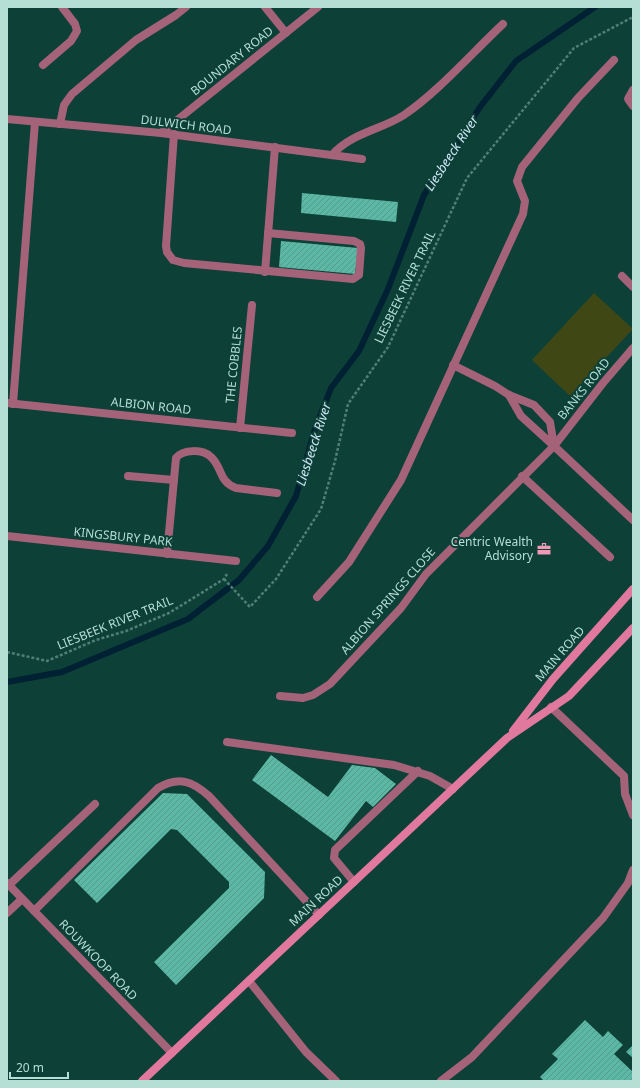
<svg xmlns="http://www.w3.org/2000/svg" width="640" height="1088" font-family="'Noto Sans',sans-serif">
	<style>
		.green { fill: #3f4815 }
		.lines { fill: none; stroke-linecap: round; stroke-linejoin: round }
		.stream { stroke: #002034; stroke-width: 6 }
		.building { fill: url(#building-hatch) }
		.path { stroke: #507f76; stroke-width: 2.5; stroke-dasharray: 3 2; stroke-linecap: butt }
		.lane { stroke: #a56379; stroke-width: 8 }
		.street { stroke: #a56379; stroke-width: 8 }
		.secondary { stroke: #e1799e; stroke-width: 8 }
		.labels { text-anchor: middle; stroke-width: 4; stroke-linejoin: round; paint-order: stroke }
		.street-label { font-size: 12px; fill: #b5ded4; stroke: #0d4037 }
		.poi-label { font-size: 12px; fill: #b5ded4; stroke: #0d4037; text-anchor: end }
		.water-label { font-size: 13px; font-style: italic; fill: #cfe6f7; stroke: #0d4037 }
	</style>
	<defs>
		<pattern id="building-hatch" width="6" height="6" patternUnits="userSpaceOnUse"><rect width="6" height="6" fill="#5cb7a4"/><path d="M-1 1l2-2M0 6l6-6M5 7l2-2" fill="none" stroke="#529a8b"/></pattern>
	</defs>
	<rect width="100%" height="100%" fill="#0d4037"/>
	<!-- green -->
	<path class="green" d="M594 293 633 329 570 396 532 360Z"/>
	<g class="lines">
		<!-- stream -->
		<path class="stream" d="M7 682 62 672 188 619 239 580 268 546 296 496 315 429 331 388 359 351 388 289 424 195 480 107 516 61 595 7"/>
	</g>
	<!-- building -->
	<g class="building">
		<path d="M302 193 398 202 396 222 301 213Z"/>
		<path d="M281 241 358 248 355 274 279 267Z"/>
		<path d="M271 755 328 797 352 765 375 768 396 784 373 807 366 801 335 841 252 780Z"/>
		<path d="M163 793 187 794 265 872 264 898 176 985 154 962 229 888V882L177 830 171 829 97 903 74 880Z"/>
		<path d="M585 1020 603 1037 608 1031 623 1045 614 1054 633 1072V1081H544L540 1077 558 1059 552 1054Z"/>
		<path d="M633 1045V1058L626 1052Z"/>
	</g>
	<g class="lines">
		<!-- path -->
		<g class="path">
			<path d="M224 579 250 607 276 579 321 509 335 461 348 404 388 347 467 178 574 48 633 17"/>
			<path d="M7 652 47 661 96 640 126 631 169 613 224 579 227 574"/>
		</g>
		<!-- lane -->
		<g class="lane">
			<path d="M265 7 286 33"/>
			<path d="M43 65 71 41 77 31 75 24 62 7"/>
			<path d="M633 90 628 99 633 106"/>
			<path d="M60 124 64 105 72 94 136 40 176 15 186 7"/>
			<path d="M174 134 166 246 167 252 173 260 184 263 353 279 359 275 361 248 360 244 354 241 268 233"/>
			<path d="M332 155C351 133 381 130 404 115 438 92 473 52 503 24"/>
			<path d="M265 272 275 147"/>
			<path d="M453 365 495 386 509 395 534 405 550 422 554 446"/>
			<path d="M509 395 521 416 554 446"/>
			<path d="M128 476 174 480"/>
			<path d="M522 476 610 557"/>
			<path d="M167 554 176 458C183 449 203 449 211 457 223 468 218 481 236 488L277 493"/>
			<path d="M317 597 349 562 401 480 523 214 525 201 517 181 522 167 578 98 614 60"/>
			<path d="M551 707 624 776 625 794 633 815"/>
			<path d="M227 742 394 765 430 776 453 789"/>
			<path d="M354 882 334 858 335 850 418 771"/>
			<path d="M9 885 95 804"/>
			<path d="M34 911 158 788C179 776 192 781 209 796L319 915"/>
			<path d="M249 981 306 1052 336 1081"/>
			<path d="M441 1081 472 1057 603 918 628 883 633 870"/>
		</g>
		<!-- street -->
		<g class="street">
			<path d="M7 119 161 133 362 159"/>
			<path d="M161 133 318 7"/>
			<path d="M622 276 633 287"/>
			<path d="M7 403 292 433"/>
			<path d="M13 404 35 122"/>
			<path d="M240 428 252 305"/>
			<path d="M554 446 633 520"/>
			<path d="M7 536 236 561"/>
			<path d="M280 696 303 698 313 695 330 684 401 608 426 574 554 446 603 383 633 348"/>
			<path d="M7 883 172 1053"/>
			<path d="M7 913 22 899"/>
		</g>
		<!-- secondary -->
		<g class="secondary">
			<path d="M513 731 553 679 633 589"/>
			<path d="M142 1081 507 738 569 696 633 628"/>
		</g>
	</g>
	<!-- icons -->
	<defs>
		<g id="office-bare" transform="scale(1.08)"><path d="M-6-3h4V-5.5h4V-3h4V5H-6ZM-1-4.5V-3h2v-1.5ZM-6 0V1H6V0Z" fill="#f09ab6" stroke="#0d4037" stroke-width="2.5" paint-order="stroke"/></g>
	</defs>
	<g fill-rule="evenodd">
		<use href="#office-bare" x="544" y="549"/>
	</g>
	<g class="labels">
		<!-- street labels -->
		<g class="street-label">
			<text transform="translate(232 61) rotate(-39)" y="4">BOUNDARY ROAD</text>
			<text transform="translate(186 125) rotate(7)" y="4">DULWICH ROAD</text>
			<text transform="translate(405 287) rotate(-64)" y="4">LIESBEEK RIVER TRAIL</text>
			<text transform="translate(234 365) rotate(-84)" y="4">THE COBBLES</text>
			<text transform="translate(584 389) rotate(-51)" y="4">BANKS ROAD</text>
			<text transform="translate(151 406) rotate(6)" y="4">ALBION ROAD</text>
			<text transform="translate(123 537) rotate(6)" y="4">KINGSBURY PARK</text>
			<text transform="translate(388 601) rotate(-49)" y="4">ALBION SPRINGS CLOSE</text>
			<text transform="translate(115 623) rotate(-22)" y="4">LIESBEEK RIVER TRAIL</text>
			<text transform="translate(560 654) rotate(-49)" y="4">MAIN ROAD</text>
			<text transform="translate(316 901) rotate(-43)" y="4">MAIN ROAD</text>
			<text transform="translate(98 960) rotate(46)" y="4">ROUWKOOP ROAD</text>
		</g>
		<!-- poi labels -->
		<g class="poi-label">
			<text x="533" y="546">Centric Wealth<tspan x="533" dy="14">Advisory</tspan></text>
		</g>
		<!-- water labels -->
		<g class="water-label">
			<text transform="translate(451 153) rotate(-57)" y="5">Liesbeeck River</text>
			<text transform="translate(313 444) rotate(-72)" y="5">Liesbeeck River</text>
		</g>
	</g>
	<!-- border -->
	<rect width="640" height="1088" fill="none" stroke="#b5ded4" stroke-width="16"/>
	<!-- scale -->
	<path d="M10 1072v6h58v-6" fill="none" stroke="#b5ded4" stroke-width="2"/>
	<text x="16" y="1072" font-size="12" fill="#b5ded4" stroke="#0d4037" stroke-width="3" paint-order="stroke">20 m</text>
</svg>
